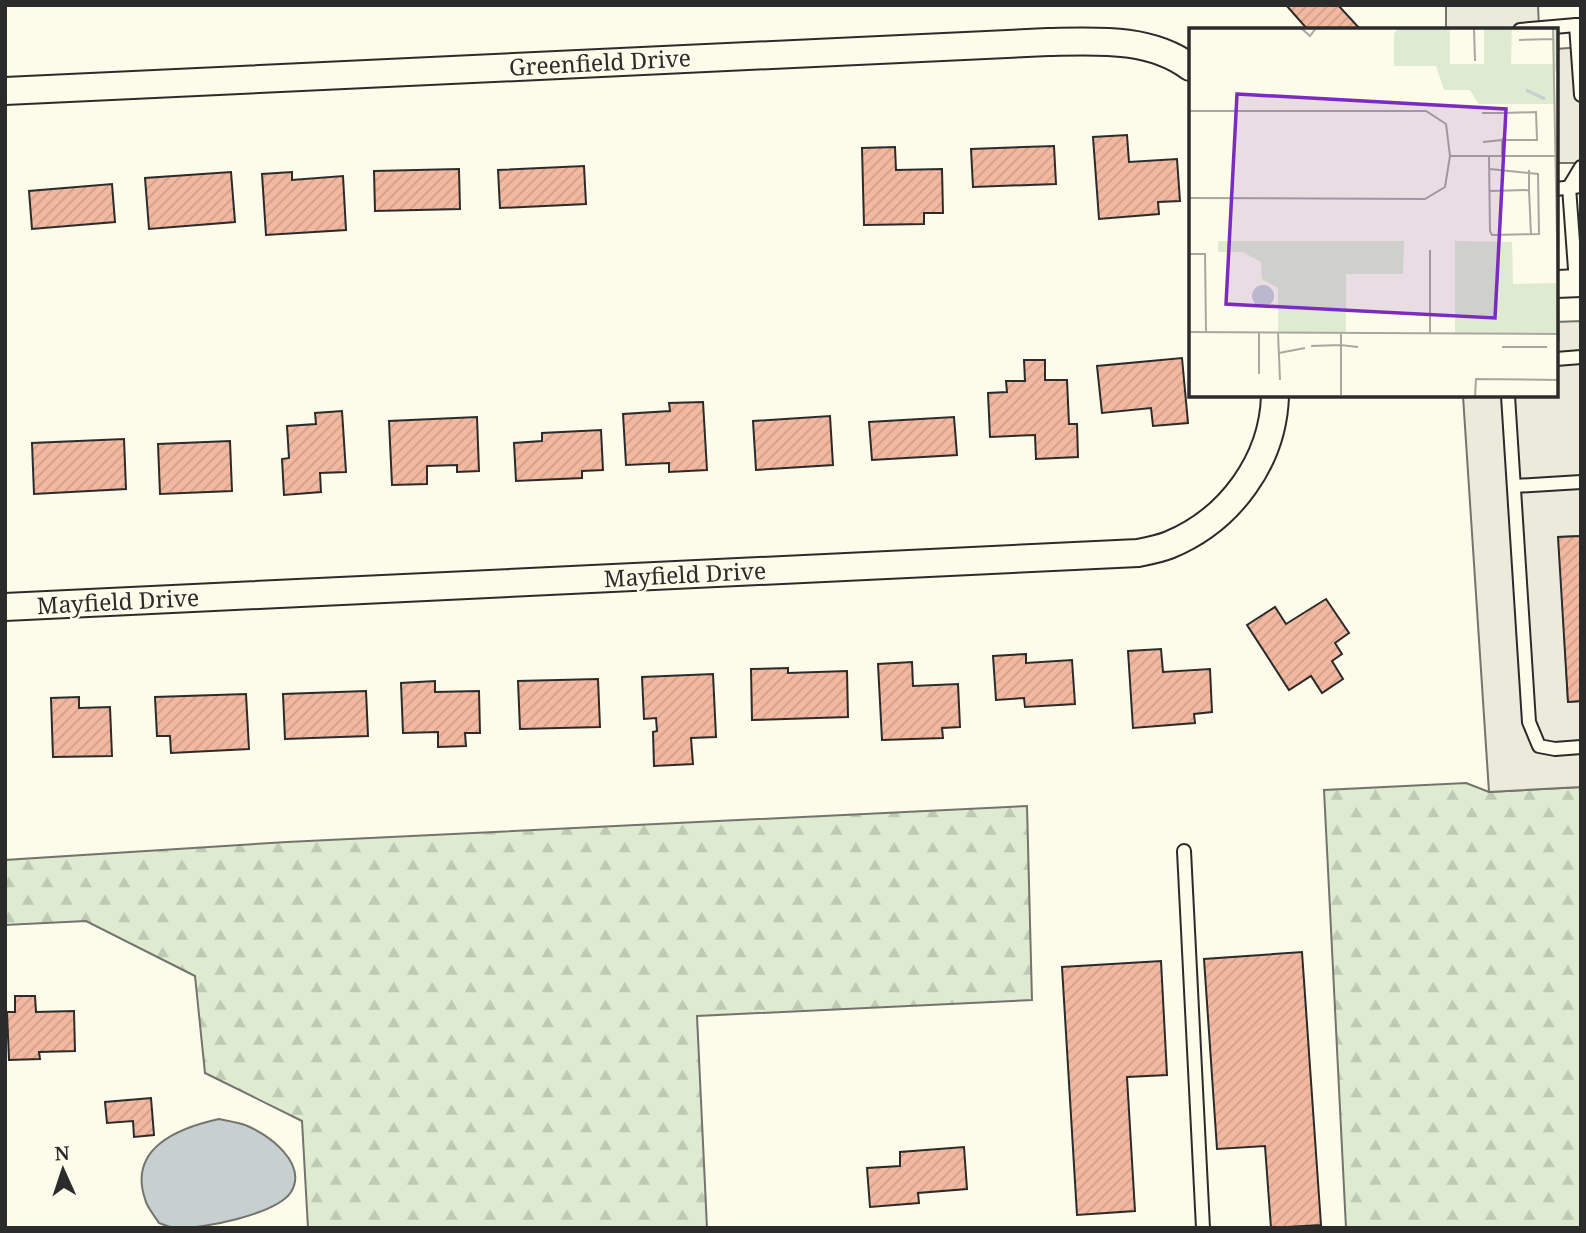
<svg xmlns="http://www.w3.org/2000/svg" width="1586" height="1233" font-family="'Noto Serif',serif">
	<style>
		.forest { fill: url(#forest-firs); stroke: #74746e; stroke-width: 2 }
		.parking { fill: #eceadb; stroke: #74746e; stroke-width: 2 }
		.water { fill: #c7d0d0; stroke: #74746e; stroke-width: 2 }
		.building { fill: url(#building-hatch); stroke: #2b2b2b; stroke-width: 2 }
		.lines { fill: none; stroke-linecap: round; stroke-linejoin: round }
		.lane-casing { stroke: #2b2b2b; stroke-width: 16 }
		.street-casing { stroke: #2b2b2b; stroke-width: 30 }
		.lane { stroke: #fdfbea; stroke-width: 12 }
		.street { stroke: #fdfbea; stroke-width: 26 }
		.labels { text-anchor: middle; stroke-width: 5; stroke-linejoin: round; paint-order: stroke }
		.street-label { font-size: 23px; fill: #2b2b2b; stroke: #fdfbea }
		.inset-river { fill: none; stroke: #c7d0d0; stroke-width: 3.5 }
		.inset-road { fill: none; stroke: #a9a89e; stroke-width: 2 }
		.view { fill: #7b2cbf; fill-opacity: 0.15; stroke: #7b2cbf; stroke-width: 3.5 }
		.inset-edge { fill: none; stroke: #2b2b2b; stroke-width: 3.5 }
	</style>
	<defs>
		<pattern id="forest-firs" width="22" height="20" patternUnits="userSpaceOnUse" patternTransform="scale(1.75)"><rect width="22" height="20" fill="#deebd1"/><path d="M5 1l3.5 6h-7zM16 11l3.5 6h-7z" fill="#bfcab4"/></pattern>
		<pattern id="building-hatch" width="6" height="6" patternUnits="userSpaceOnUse" patternTransform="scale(1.75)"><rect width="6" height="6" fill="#f2b8a0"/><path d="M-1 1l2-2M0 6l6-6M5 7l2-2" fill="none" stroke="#d09e8a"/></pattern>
	</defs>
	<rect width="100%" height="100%" fill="#fdfbea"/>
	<!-- forest -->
	<g class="forest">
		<path d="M1466 783 1489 792 1581 787V1228H1346L1324 790Z"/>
		<path d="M1027 806 1032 1000 697 1016 707 1228H308L302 1121 205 1073 195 976 86 921 5 925V860L287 842Z"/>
	</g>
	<!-- parking -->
	<g class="parking">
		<path d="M1446 5H1538L1539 28 1446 30Z"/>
		<path d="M1581 47V163H1556V49Z"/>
		<path d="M1581 321V536L1559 537 1568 702 1581 701V787L1489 792 1463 396H1556V322Z"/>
	</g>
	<!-- water -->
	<path class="water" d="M219 1119C228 1121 237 1122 245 1125 269 1134 308 1164 291 1192 277 1214 200 1230 175 1228 169 1227 164 1225 159 1223 155 1216 147 1208 145 1199 128 1148 178 1128 219 1119Z"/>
	<!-- building -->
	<g class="building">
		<path d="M1286 5H1338L1361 30H1308Z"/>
		<path d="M1127 135 1129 162 1177 159 1180 201 1158 202 1159 214 1099 219 1093 137Z"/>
		<path d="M1054 146 1056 184 973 187 971 149Z"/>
		<path d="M895 147 896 170 942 169 943 213H924V224L864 225 862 148Z"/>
		<path d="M584 166 586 204 500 208 498 170Z"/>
		<path d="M459 169 460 209 375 211 374 171Z"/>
		<path d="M231 172 235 222 149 229 145 178Z"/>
		<path d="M292 172V180L343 176 346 230 266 235 262 174Z"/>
		<path d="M112 184 115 222 32 229 29 191Z"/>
		<path d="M1182 358 1188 423 1153 426 1151 408 1102 413 1097 366Z"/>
		<path d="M1024 360H1045V380H1067L1069 424H1077L1078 457 1036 459 1035 435 990 437 988 393 1007 392 1006 381H1025Z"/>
		<path d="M703 402 707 470 669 472V463L626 465 623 414 670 411 669 403Z"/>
		<path d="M342 411 346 472 320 473 321 492 284 495 282 459 289 458 287 426 316 424 315 413Z"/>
		<path d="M830 416 833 465 756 470 753 421Z"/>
		<path d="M477 417 479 471 457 472V465L427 466V484L392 485 389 421Z"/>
		<path d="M954 417 957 455 872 460 869 422Z"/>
		<path d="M601 430 603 470 582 471V478L516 481 514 443 542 441V433Z"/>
		<path d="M124 439 126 489 34 494 32 443Z"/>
		<path d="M230 441 232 491 160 494 158 444Z"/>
		<path d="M1581 536V701L1568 702 1558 537Z"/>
		<path d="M1326 599 1349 633 1335 643 1342 654 1332 661 1343 679 1322 693 1311 676 1289 690 1247 625 1275 607 1286 624Z"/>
		<path d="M1161 649 1163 672 1210 669 1212 712 1194 714 1195 723 1133 728 1128 651Z"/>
		<path d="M1026 654V663L1072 660 1075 704 1025 707 1024 698 996 700 993 656Z"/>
		<path d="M912 662 913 686 958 684 960 727 942 728 943 738 882 740 878 664Z"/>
		<path d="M788 668V673L847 671 848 717 752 720 751 669Z"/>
		<path d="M713 674 716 737 691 738 693 764 654 766 653 732 657 731 656 718 644 719 642 677Z"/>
		<path d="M598 679 600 727 520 729 518 681Z"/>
		<path d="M435 681V692L479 691 480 733H465L466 746 438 747V732L403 733 401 683Z"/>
		<path d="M366 691 368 736 285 739 283 694Z"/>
		<path d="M246 694 249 749 171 753 170 736H157L155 697Z"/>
		<path d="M79 697V708L110 707 112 756 53 757 51 698Z"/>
		<path d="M1302 952 1321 1225 1271 1228 1265 1146 1217 1149 1204 959Z"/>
		<path d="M1161 961 1167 1075 1127 1077 1135 1211 1077 1215 1062 967Z"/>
		<path d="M15 996H35L36 1012 74 1011 75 1051 39 1052 40 1059 9 1060 7 1012H15Z"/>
		<path d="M151 1098 154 1135 134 1137 133 1121 107 1123 105 1102Z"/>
		<path d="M964 1147 967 1189 918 1193 919 1203 870 1207 867 1168 900 1166V1152Z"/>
	</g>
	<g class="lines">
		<!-- lane casing -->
		<g class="lane-casing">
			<g id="lane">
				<path d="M1581 25H1576L1581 95"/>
				<path d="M1520 30 1576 25"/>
				<path d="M1556 189 1581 186"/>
				<path d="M1576 283 1569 187 1581 167"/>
				<path d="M1556 359 1581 357"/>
				<path d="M1508 396 1529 722 1539 746 1555 749 1581 747"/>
				<path d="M1514 486 1581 482"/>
				<path d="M1184 851 1203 1228"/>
			</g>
		</g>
		<!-- street casing -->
		<g class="street-casing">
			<g id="street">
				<path d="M5 91 1048 42C1096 41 1150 37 1190 67"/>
				<path d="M1556 284 1581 283"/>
				<path d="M5 607 1138 553C1148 551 1159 549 1169 545 1230 520 1273 461 1275 396"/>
			</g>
		</g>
		<!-- lane -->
		<use href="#lane" class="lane"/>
		<!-- street -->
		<use href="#street" class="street"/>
	</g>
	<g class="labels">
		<!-- street labels -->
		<g class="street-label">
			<text transform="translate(600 63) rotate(-3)" y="8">Greenfield Drive</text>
			<text transform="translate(685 575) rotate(-3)" y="8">Mayfield Drive</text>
			<text transform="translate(118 602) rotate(-3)" y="8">Mayfield Drive</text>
		</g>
	</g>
	<!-- overview -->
	<g transform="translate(1189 28)">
		<rect width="369" height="369" fill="#fdfbea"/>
		<path d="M209 0H261V36H295V0H323L322 36H364V0H369V42L290 76 281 62H255L247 38H205V6ZM29 213H215L214 246H157V305H89V260L73 251 72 234 54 224H29ZM266 213 323 214 324 256 368 255 369 306H266Z" fill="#deebd1"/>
		<path d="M281 36H365V76H290L281 62H266L267 49Z" fill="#deebd1"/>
		<path d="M63 268a11 11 0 1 1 22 0a11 11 0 1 1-22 0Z" fill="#c7d0d0"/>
		<path class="inset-river" d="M337 62 356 71"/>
		<path class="inset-road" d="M112 0 121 8 127 0M285 0 286 33M364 0 370 314M330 12 364 11M0 83H237L257 96 261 128 256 159 236 171 0 170M293 85H316M294 114 313 112H348L347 84 316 85V108L313 112V129M261 128H370M300 129 301 203 303 207 350 206 349 146 301 141M340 162 342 207M301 163 340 162V142M0 226H16L17 304M0 304 369 306M89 305 91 352M241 306V222M122 318 152 317V305M313 319H358M90 325 116 320M70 346V305M152 367V317L169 319M286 369 287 351 370 352"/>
		<path class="view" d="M48 66 317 81 306 290 37 276Z"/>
		<rect width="369" height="369" class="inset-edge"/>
	</g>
	<!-- border -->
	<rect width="1586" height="1233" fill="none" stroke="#2b2b2b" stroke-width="14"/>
	<!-- north arrow -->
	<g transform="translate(63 1170) rotate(357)" stroke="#fdfbea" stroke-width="5" paint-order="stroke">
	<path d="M0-5L12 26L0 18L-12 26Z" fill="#2b2b2b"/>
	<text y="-10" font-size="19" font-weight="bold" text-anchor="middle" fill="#2b2b2b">N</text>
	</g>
</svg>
